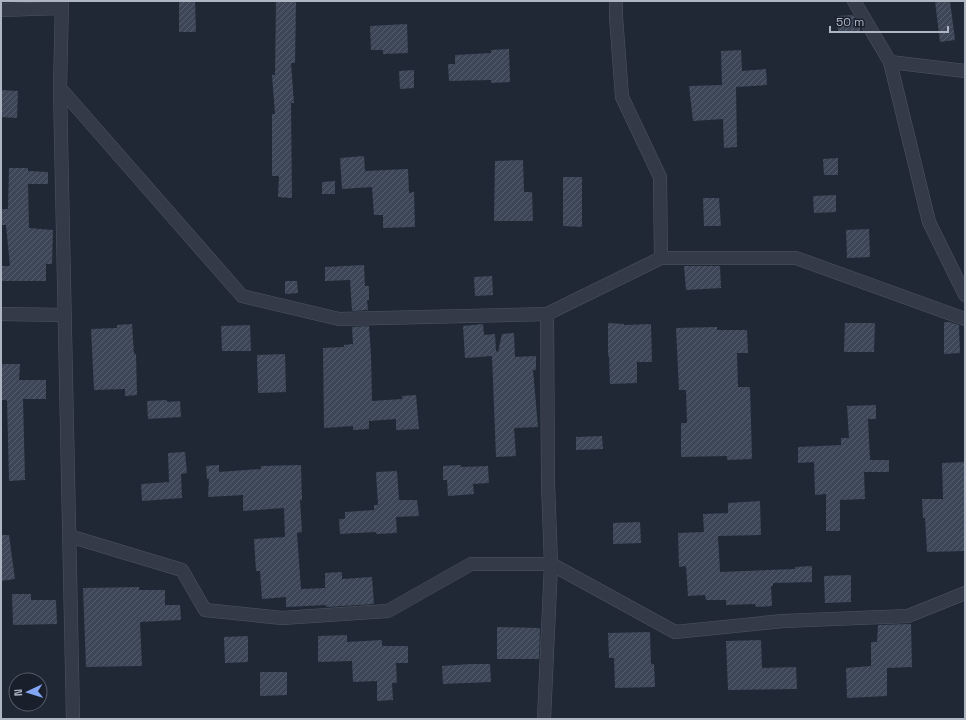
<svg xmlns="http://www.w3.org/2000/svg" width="966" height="720" font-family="'Space Grotesk',sans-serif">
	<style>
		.building { fill: url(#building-hatch) }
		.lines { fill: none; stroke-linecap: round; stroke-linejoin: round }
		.minor-casing { stroke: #4e5561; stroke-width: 14 }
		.minor { stroke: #343a47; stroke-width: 13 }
	</style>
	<defs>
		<pattern id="building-hatch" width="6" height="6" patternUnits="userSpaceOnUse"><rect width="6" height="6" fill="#3c4656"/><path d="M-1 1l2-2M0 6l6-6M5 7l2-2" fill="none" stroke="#565e6d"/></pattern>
	</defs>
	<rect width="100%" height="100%" fill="#202836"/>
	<!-- building -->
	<g class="building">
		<path d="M179 1H195L196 32H179Z"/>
		<path d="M276 1H296L295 63H291L294 103H291L292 198 278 197 279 176H272V114H275L272 75H275Z"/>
		<path d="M935 1H950L955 40 940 42Z"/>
		<path d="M853 15 860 26V31L838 32 837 16Z"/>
		<path d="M407 24 408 53 383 54V50H371L370 26Z"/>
		<path d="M509 49 510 82 491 83V80L449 81 448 64H455V55L491 53V50Z"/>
		<path d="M741 50 742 71 766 69 767 85 736 87 737 147 724 148 723 119 693 121 689 86 722 85 721 51Z"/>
		<path d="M414 70V88L400 89 399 71Z"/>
		<path d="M1 90 18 91 17 118 1 117Z"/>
		<path d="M364 156 365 171 408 169 409 193 414 192 415 227 383 228V215H374L372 187 342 189 340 158Z"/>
		<path d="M838 158V175H824L823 159Z"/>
		<path d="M523 160 524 192H532L533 221H494L495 161Z"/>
		<path d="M9 168H28V171L48 172V184H28L29 228 53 230 52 264H46V281H1V266H10L6 225H1V209H8Z"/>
		<path d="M563 177H582V227L563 226Z"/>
		<path d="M335 181V194H322V182Z"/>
		<path d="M836 195V212L814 213 813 196Z"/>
		<path d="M703 198H719L721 226H704Z"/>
		<path d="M869 229 870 257 847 258 846 230Z"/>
		<path d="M364 265 365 286H369V300H367L368 310 352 311 350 280 325 281V267Z"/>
		<path d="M684 266H720L721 288 686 290Z"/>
		<path d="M492 276 493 295 475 296 474 277Z"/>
		<path d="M285 281H297L298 293 285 294Z"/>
		<path d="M944 322H949L959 325 960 353 944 354Z"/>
		<path d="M608 323 624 324V325L651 324 652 362H637V383L610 384 609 356H608Z"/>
		<path d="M845 323H875L874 352H844Z"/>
		<path d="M132 324 134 354H136L137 395 125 396V389L94 390 91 329 117 328V325Z"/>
		<path d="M483 324 484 335 495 334 496 351 498 352 502 334 514 333 515 357 536 356V370H533L538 427 514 428 516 456 496 457 492 356 465 358 463 326Z"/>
		<path d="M250 325 251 351H222L221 326Z"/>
		<path d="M369 326 371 355 372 401 402 399V396L416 395 419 429 396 430V419L369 421V429L353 430V426L324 428 323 348 344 347V345L353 344 352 327Z"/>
		<path d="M717 327V330H747L748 353H737L738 387H750L752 459 727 460V456L681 457V423H687L686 390H679L676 328Z"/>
		<path d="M285 354 286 392 258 393 257 355Z"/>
		<path d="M1 364H20L19 380H46V399H23L25 480 9 481 7 400H1Z"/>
		<path d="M167 400V402L180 401 181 417 148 419 147 401Z"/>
		<path d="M876 405V419H868L870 460H889V472H864L865 499 840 500V531H826V494L815 495 814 462 798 463V447L841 445V438H849L847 406Z"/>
		<path d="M602 436 603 449 576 450V437Z"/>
		<path d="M185 452 187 473 181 474 182 498 142 501 141 484 169 482 168 453Z"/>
		<path d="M965 462V551L927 552 925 518H923L922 499H943L942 463Z"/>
		<path d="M219 465V472L261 469V466L301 465 302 500H300L302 532 297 533 301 589 325 588V573L342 572V579L372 577 374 604 326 607V605L286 607V597L262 599 260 571H256L254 539 285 537 284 508 243 511V495L208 497 209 479H207L206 466Z"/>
		<path d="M461 465V467L488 466 489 483 473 484 474 494 448 496 447 480H443V466Z"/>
		<path d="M397 471 399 500H417L419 516 396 517 397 533 376 534V532L340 534 339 519H345V512L374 510V505H378L376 472Z"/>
		<path d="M760 501 761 535 718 536 720 572 795 569V567L812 566V582L773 583V586H771L772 606 756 607 755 604 726 605V600H706L705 595 688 596 686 566 679 567 678 533 704 532 703 514 728 513V503Z"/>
		<path d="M640 522 641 543 613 544V523Z"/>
		<path d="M1 535H9L15 579 1 581Z"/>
		<path d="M851 575V602L825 603 824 576Z"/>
		<path d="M139 587V590H165V605H180L181 620 140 622 142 666 86 667 83 588Z"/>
		<path d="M12 594H31V600H56L57 624 13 625Z"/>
		<path d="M911 624 912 667 887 668V696L847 698 846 668 871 666V642H877L878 625Z"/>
		<path d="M497 627 540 628 539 659H497Z"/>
		<path d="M650 632 651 664H654L655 687 615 688 614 658H609L608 633Z"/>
		<path d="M347 635V642L382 640V646H408V663H396L397 683H392L393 700 377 701V681L353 682 352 661 318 662V636Z"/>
		<path d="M248 636V662L225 663 224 637Z"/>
		<path d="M761 640 762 668 796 667 797 689 728 690 726 641Z"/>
		<path d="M471 664H490L491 682 443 684 442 666Z"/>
		<path d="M260 672H287V695L260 696Z"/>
	</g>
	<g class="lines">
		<!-- minor casing -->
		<g class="minor-casing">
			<g id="minor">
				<path d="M62 1 60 88 73 719"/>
				<path d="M616 1V17L622 97 660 177 661 258"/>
				<path d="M854 1 890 62 929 222 965 295"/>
				<path d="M1 10 62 8"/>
				<path d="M890 62 965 71"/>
				<path d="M60 88 242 296 339 319 547 314 661 258H796L965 319"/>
				<path d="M1 314 65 315"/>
				<path d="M69 536 182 570 205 610 282 618 388 611 471 564H551L675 632 783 621 908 616 965 593"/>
				<path d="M544 719 551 564 548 483 547 314"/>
			</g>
		</g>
		<!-- minor -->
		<use href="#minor" class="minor"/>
	</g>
	<!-- border -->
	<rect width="966" height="720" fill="none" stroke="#aeb5c3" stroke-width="4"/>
	<!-- north arrow -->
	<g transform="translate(28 692) rotate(266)"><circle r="19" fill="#191f2b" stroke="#555b68"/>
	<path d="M0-3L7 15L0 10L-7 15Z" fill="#82a6f4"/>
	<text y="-6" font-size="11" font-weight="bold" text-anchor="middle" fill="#aeb5c3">N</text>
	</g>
	<!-- scale -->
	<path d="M830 26v6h118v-6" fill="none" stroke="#aeb5c3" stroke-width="2"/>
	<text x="836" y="26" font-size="12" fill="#aeb5c3" stroke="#191f2b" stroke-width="3" paint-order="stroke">50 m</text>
</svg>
